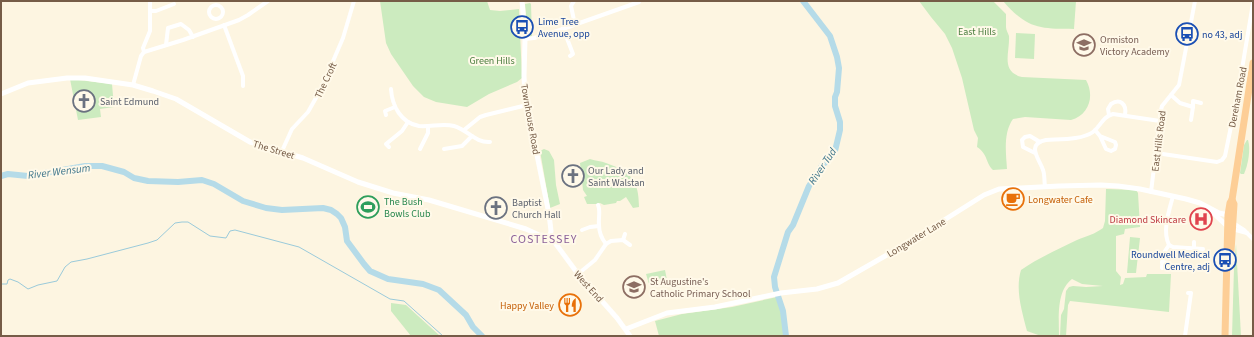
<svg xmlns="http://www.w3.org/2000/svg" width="1254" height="337" font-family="'Source Sans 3',sans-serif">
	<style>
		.green { fill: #ccebbf }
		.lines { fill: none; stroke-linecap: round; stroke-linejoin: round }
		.stream { stroke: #9acada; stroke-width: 1 }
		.river { stroke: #b5dbe8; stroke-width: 6 }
		.minor { stroke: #fff; stroke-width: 4 }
		.tertiary { stroke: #fff; stroke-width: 5 }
		.trunk { stroke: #fdce96; stroke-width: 7 }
		.labels { text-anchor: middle; stroke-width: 4; stroke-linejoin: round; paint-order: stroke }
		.transit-label { font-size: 10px; fill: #164399; stroke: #fff9e9; text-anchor: start }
		.park-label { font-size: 10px; fill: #4a7d3e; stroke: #fff9e9 }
		.education-label { font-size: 10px; fill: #785e54; stroke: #fff9e9; text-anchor: start }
		.street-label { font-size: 10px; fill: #765c47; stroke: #fff9e9 }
		.worship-label { font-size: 10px; fill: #5b616d; stroke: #fff9e9; text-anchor: start }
		.food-label { font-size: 10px; fill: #c56008; stroke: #fff9e9; text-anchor: start }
		.leisure-label { font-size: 10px; fill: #27864d; stroke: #fff9e9; text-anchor: start }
		.health-label { font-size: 10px; fill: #be3a42; stroke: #fff9e9; text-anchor: end }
		.water-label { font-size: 11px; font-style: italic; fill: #3f768b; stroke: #fff9e9 }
		.quarter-label { font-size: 12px; letter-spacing: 1px; fill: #8d629a; stroke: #fff9e9 }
	</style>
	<rect width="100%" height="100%" fill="#fdf5e1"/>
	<!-- green -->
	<g class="green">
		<path d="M380 1H487L490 10 500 11 519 9 522 78 517 82 489 94 467 107 436 102 424 97 413 86 391 54 386 43Z"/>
		<path d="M919 1H993L1006 14C1006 18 1006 23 1006 27 1006 30 1008 33 1009 36 1010 52 1000 72 1022 77L1086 80C1095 96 1089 115 1071 120L1025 117 1013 119C1003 133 1006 153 1007 169L993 170C986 164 988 154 977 147L978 138 974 130 962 78 952 48 945 34 931 17Z"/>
		<path d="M1003 1H1076L1074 29C1040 29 1027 29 1003 1Z"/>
		<path d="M530 3 531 4 532 36 530 37 526 32 525 16 526 14 525 4Z"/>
		<path d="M1016 33 1035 34 1034 59 1015 58Z"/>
		<path d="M70 79 112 84 114 107 100 109 101 117 78 120Z"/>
		<path d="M1247 140H1248C1251 149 1248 165 1244 174H1241L1240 173 1244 145Z"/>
		<path d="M544 149 549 151 554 160 556 185 560 204 550 208 540 151Z"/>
		<path d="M590 159C596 161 601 161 606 163 631 172 639 180 639 207L633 208 626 197 620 201H617L616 203 604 205 600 203 596 204H587L584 197 587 196 583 190 580 163Z"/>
		<path d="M1106 189 1136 190 1138 193 1140 227 1125 229 1124 234 1116 236V271L1121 277 1120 285 1123 284 1125 278 1146 277 1147 274H1171L1169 312 1070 301 1068 305 1066 336H1060L1061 315 1064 309 1066 291 1069 287 1073 286 1086 287 1103 286 1082 284 1072 279C1056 291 1059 318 1059 336H1041L1027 331C1022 311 1015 290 1021 270 1038 258 1059 249 1077 240 1087 236 1095 234 1103 228L1105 221Z"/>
		<path d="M364 199 376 203 372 216 360 212Z"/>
		<path d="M1130 237 1140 238 1136 273H1127Z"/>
		<path d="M1236 244 1241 336H1232L1234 268Z"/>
		<path d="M665 270 667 280 649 284 646 274Z"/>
		<path d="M777 297 781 310 784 336H659L655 321 682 314 732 307Z"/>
		<path d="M391 303 406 305 440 336H411L391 311Z"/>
	</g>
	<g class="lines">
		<!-- stream -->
		<path class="stream" d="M1 284H7L8 280 10 279 18 282 28 289 38 285 57 281 65 267 71 262 87 259 148 243 157 240 175 223 182 222H188L210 236 226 238 230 231 235 230 299 247 390 299 404 301 443 336"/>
		<!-- river -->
		<g class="river">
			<path d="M1 176 8 174 28 176 85 166H102L124 172 134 178 148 181 178 182 202 180 214 184 243 201 266 208 282 210 323 208 331 210 337 214 341 218 345 227 347 241 364 264 370 271 388 279 423 284 439 290 466 315 473 327 482 336"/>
			<path d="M786 336 783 311 775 287 774 277 788 232 793 225 809 186 823 164 828 161 835 151 840 130V122L835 106V97L837 92 839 68 837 57 830 36 803 1"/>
		</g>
		<!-- minor -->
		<g class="minor">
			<path d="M574 1 571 6 575 25"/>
			<circle cx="216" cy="12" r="7"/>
			<path d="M151 11H156L174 4"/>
			<path d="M224 25 243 76V86"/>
			<path d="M563 28 573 54 570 56"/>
			<path d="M525 39 534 38 557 31 639 2V1"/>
			<path d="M166 45 168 28 181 24 189 30 193 37"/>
			<path d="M144 52 143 48 150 31V1"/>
			<path d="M133 85 141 56 144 52 183 40 239 20 248 15 268 1"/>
			<path d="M391 89C392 106 401 123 419 126 431 127 443 123 454 126 468 130 475 143 490 142"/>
			<path d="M1171 95 1180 103 1193 107 1191 120"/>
			<path d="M1193 107V101L1201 103"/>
			<path d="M386 115 385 111 395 107"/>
			<path d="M1109 115 1108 109 1111 104C1120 98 1127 104 1125 115"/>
			<path d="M464 130 480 117 486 115 527 105"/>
			<path d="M1095 130 1100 136 1106 149 1111 151 1115 149 1116 145 1115 142 1100 136"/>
			<path d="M389 147 386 144 402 131 408 122"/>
			<path d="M420 149 428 133V126"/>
			<path d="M444 149 462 146 472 136"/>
			<path d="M282 151 292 129 308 112 321 89 343 38 354 1"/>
			<path d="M1035 153 1023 147 1022 140 1025 137 1030 136 1040 142"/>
			<path d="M1156 153 1217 162 1222 160 1225 156 1239 87 1253 3"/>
			<path d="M1045 186C1044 181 1045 175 1043 170 1040 160 1025 144 1046 140 1059 139 1082 140 1093 132 1101 126 1102 117 1113 114L1160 121"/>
			<path d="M1151 192 1161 110 1162 106 1179 85 1195 1"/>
			<path d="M1173 196C1169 211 1162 231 1169 245L1173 247 1203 249"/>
			<path d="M598 205C601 212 598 218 599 225 599 231 602 239 606 244"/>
			<path d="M1150 222 1167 223"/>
			<path d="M1233 223 1244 230 1253 239"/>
			<path d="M1232 229 1247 233"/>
			<path d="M582 230 590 227 599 226"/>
			<path d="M623 240 625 234"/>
			<path d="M1194 248V242"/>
			<path d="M1162 262 1169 263"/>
			<path d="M1162 268 1163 254 1169 245"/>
			<path d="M578 274 595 260 606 244 611 241 623 240 630 245"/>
			<path d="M1185 336 1191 293H1188"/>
		</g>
		<!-- tertiary -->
		<g class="tertiary">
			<path d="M522 1 525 39 524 76 525 96 549 214 551 231 550 236"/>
			<path d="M1 94 28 83 67 78H85L133 85 153 91 176 99 250 142 303 158 358 182 393 193 429 200 526 229 539 235 550 236"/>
			<path d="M1210 210 1227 226"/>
			<path d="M550 236 578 274 617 318 630 336"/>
			<path d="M626 329 667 313 715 307 781 293 817 289 838 283 906 244 984 195 999 189 1059 186 1101 185 1118 186 1140 189 1186 199 1200 203 1219 213 1228 215 1229 217"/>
		</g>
		<!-- trunk -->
		<g class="trunk">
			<path d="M1231 251 1234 204 1232 200"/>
			<path d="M1225 336 1228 215 1230 203 1232 200 1253 63"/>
		</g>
	</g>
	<!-- icons -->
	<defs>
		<g id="bus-ring" transform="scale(1.15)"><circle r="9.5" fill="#fff9e9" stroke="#1a4fb4" stroke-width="1.5"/><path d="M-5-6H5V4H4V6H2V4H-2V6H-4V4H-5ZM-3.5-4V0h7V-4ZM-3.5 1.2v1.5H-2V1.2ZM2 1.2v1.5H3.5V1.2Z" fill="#1a4fb4"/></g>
		<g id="school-ring" transform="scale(1.15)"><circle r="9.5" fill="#fff9e9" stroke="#8d6e63" stroke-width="1.5"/><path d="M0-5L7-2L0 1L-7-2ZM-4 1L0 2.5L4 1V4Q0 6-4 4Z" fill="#8d6e63"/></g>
		<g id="church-ring" transform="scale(1.15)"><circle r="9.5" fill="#fff9e9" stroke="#6b7280" stroke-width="1.5"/><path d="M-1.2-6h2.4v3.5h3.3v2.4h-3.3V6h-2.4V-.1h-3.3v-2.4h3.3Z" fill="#6b7280"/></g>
		<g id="cafe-ring" transform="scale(1.15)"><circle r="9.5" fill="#fff9e9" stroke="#e8710a" stroke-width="1.5"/><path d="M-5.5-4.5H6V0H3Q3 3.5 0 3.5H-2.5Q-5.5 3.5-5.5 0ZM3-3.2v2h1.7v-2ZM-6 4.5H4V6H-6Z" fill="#e8710a"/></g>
		<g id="stadium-ring" transform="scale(1.15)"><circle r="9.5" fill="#fff9e9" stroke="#2e9e5b" stroke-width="1.5"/><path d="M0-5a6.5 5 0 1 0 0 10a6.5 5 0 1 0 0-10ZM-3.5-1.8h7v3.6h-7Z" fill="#2e9e5b"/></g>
		<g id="hospital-ring" transform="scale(1.15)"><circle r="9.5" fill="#fff9e9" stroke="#e0444e" stroke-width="1.5"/><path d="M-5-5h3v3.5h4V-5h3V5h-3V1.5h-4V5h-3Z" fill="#e0444e"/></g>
		<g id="restaurant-ring" transform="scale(1.15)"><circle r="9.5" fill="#fff9e9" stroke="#e8710a" stroke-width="1.5"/><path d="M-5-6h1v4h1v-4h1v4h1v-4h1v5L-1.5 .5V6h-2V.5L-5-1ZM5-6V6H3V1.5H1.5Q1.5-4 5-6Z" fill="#e8710a"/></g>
	</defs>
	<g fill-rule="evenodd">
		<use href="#bus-ring" x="522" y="27"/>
		<use href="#bus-ring" x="1187" y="34"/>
		<use href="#school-ring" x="1084" y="45"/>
		<use href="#church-ring" x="84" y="101"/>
		<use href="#church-ring" x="573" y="176"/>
		<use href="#cafe-ring" x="1013" y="199"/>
		<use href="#stadium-ring" x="368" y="207"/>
		<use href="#church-ring" x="496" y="208"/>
		<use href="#hospital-ring" x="1201" y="219"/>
		<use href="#bus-ring" x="1225" y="260"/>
		<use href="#school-ring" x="634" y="287"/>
		<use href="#restaurant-ring" x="570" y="305"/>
	</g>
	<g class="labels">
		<!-- transit labels -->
		<g class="transit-label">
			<text x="538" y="25">Lime Tree<tspan x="538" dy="12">Avenue, opp</tspan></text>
			<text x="1202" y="38">no 43, adj</text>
			<text x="1210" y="258" text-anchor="end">Roundwell Medical<tspan x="1210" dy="12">Centre, adj</tspan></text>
		</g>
		<!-- park labels -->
		<g class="park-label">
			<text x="977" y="35">East Hills</text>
			<text x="492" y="64">Green Hills</text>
		</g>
		<!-- education labels -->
		<g class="education-label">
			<text x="1100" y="43">Ormiston<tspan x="1100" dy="12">Victory Academy</tspan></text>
			<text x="650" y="285">St Augustine's<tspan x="650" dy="12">Catholic Primary School</tspan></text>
		</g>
		<!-- street labels -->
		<g class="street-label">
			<text transform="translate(325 80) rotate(-65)" y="4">The Croft</text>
			<text transform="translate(1237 97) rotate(-79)" y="4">Dereham Road</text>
			<text transform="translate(531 119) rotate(80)" y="4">Townhouse Road</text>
			<text transform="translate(1158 141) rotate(-83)" y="4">East Hills Road</text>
			<text transform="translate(274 149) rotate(17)" y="4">The Street</text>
			<text transform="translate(916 237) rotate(-31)" y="4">Longwater Lane</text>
			<text transform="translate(589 286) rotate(48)" y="4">West End</text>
		</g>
		<!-- worship labels -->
		<g class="worship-label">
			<text x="100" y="105">Saint Edmund</text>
			<text x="588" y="174">Our Lady and<tspan x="588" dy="12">Saint Walstan</tspan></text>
			<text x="512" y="206">Baptist<tspan x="512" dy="12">Church Hall</tspan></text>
		</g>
		<!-- food labels -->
		<g class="food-label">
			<text x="1028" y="203">Longwater Cafe</text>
			<text x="554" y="309" text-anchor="end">Happy Valley</text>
		</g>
		<!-- leisure labels -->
		<g class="leisure-label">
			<text x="384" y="205">The Bush<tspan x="384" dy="12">Bowls Club</tspan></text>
		</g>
		<!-- health labels -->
		<g class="health-label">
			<text x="1186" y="223">Diamond Skincare</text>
		</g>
		<!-- water labels -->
		<g class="water-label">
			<text transform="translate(822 166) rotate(-56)" y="4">River Tud</text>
			<text transform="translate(59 171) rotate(-7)" y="4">River Wensum</text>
		</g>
		<!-- quarter labels -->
		<g class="quarter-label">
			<text x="544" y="243">COSTESSEY</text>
		</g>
	</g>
	<!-- border -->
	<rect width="1254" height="337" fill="none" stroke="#765c47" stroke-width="4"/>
</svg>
